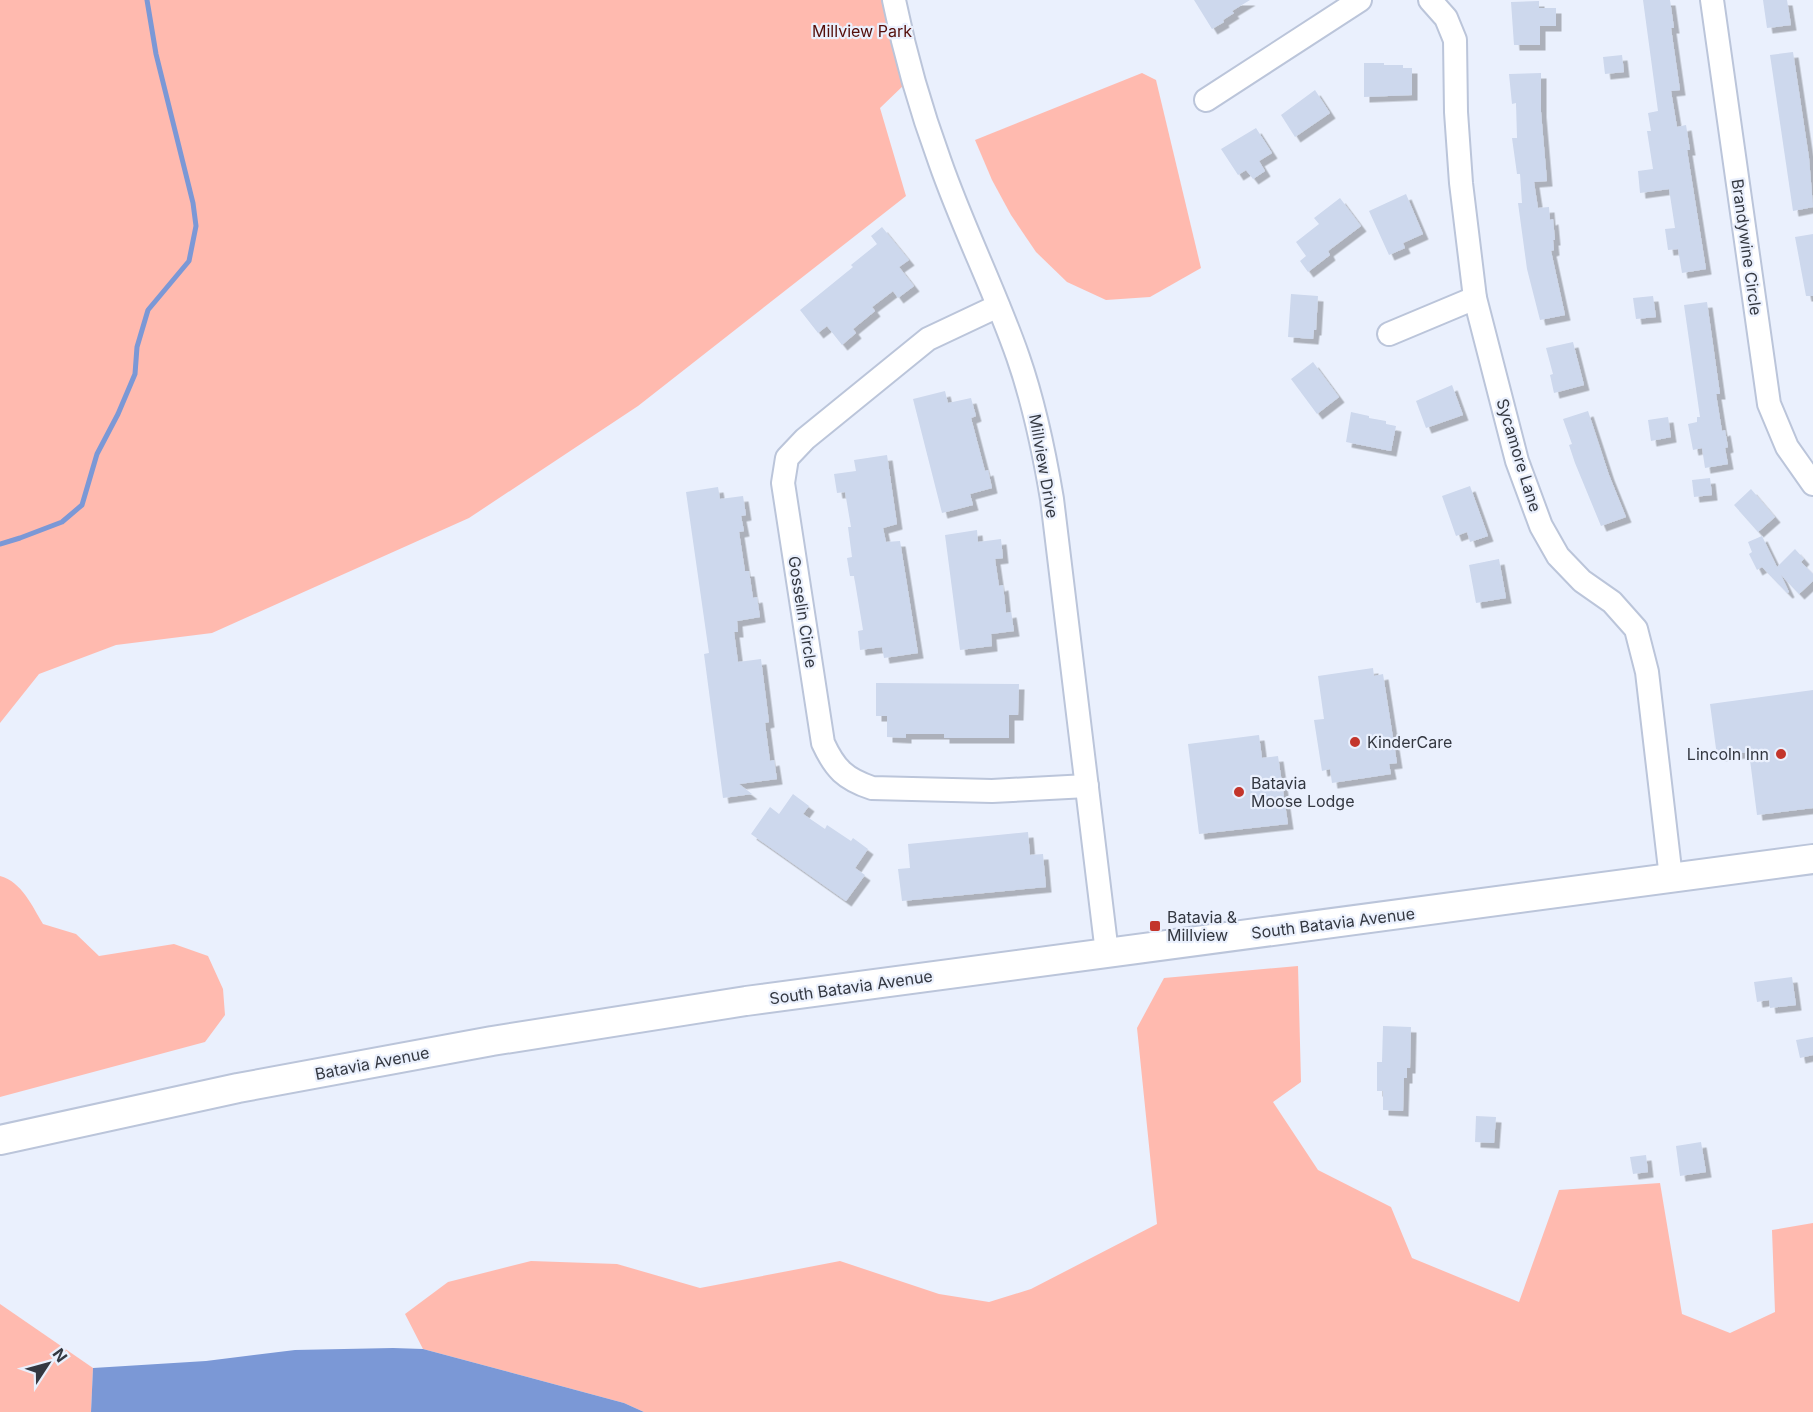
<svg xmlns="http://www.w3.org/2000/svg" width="1813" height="1412" font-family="Inter,sans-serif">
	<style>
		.green { fill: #ffbaaf }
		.water { fill: #7b98d6 }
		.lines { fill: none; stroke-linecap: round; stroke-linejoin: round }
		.stream { stroke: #7b98d6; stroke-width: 5 }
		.building { fill: #cdd8ed; filter: url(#shadow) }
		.minor-casing { stroke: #bbc5da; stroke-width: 26 }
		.major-casing { stroke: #bbc5da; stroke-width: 32 }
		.minor { stroke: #fff; stroke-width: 22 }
		.major { stroke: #fff; stroke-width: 28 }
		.poi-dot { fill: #c3352b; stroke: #eaf0fd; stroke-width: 2 }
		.labels { text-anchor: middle; stroke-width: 4.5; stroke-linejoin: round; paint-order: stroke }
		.park-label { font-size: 16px; fill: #540e0a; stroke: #eaf0fd }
		.street-label { font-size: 16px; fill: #343841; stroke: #eaf0fd }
		.poi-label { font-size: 16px; fill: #343841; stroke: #eaf0fd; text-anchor: start }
	</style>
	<defs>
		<filter id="shadow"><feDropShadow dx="5.5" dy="5.5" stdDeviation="0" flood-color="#0004"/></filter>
	</defs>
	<rect width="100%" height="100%" fill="#eaf0fd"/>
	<!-- green -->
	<g class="green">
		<path d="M0 0H888L906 83 880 108 906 196 638 406 469 518 212 633 116 645 39 674 0 723Z"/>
		<path d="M1142 73 1156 80 1201 268 1150 297 1106 300 1067 282 1036 252 1011 215 992 180 975 140Z"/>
		<path d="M0 876C22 882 32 906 43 924L76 934 99 956 174 944 208 956 223 989 225 1015 205 1042 0 1097Z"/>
		<path d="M1298 966 1301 1082 1273 1102 1318 1170 1391 1207 1412 1258 1519 1302 1559 1190 1660 1183 1682 1314 1730 1333 1775 1312 1772 1230 1813 1223V1412H644L624 1403 423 1349 405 1314 448 1282 531 1261 617 1264 700 1288 840 1261 939 1294 989 1302 1031 1289 1157 1224 1137 1028 1164 978Z"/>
		<path d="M0 1304 93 1368 91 1412H0Z"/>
	</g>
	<!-- water -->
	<path class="water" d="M393 1348 423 1349 624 1403 644 1412H91L93 1368 206 1361 295 1350Z"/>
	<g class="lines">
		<!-- stream -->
		<path class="stream" d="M0 544 20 538 62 522 82 505 97 454 118 414 135 374 137 347 148 310 189 261 196 226 193 203 156 54 147 0"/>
	</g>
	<!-- building -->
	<g class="building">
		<path d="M1194 0H1250L1232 11 1234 13 1223 20 1224 22 1212 29Z"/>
		<path d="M1643 0H1670L1674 28H1671L1680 90 1671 91 1677 127 1686 125 1690 150H1687L1706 269 1682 273 1678 249 1668 250 1665 229 1675 228 1669 189 1640 193 1638 171 1653 169 1647 131H1651L1648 113 1658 111Z"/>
		<path d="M1763 0H1787L1791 25 1767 28Z"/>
		<path d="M1539 1V8H1556V26H1540V45H1514L1511 2Z"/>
		<path d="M1793 52 1809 158 1813 207 1793 211 1770 55Z"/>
		<path d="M1622 55 1624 72 1605 74 1603 57Z"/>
		<path d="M1364 63H1384V65H1403V68H1412V95L1364 97Z"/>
		<path d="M1541 73V112L1547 181 1534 182 1538 208 1549 207 1550 220 1553 219 1555 240H1553L1554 250 1551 251 1565 315 1540 320 1527 269 1518 203H1522L1520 174H1517L1512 138H1517L1516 103 1512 104 1509 74Z"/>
		<path d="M1315 90 1330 113 1295 137 1281 115Z"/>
		<path d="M1256 128 1272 153 1259 161 1265 171 1253 179 1246 170 1238 175 1221 149Z"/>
		<path d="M1406 194 1423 234 1403 243 1405 248 1389 255 1369 211Z"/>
		<path d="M1340 198 1361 226 1328 251 1330 255 1308 272 1300 261 1306 256 1296 242 1319 224 1314 218Z"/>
		<path d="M882 227 909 260 899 267 914 286 898 298 893 291 872 307 875 311 853 329 856 333 842 345 827 326 818 333 800 310 853 267 851 265 877 244 871 236Z"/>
		<path d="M1813 234V296H1806L1795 237Z"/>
		<path d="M1291 294 1318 296 1316 330H1314L1313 339 1288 337Z"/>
		<path d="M1653 296 1656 317 1636 319 1633 298Z"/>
		<path d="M1707 302 1720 394H1716L1722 431 1725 430 1728 447 1725 448 1728 464 1705 468 1702 448 1693 450 1688 424 1697 422V417H1700L1684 305Z"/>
		<path d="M1573 342 1584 385 1554 393 1550 375 1553 374 1546 348Z"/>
		<path d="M1313 362 1339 397 1317 414 1291 379Z"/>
		<path d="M1452 385 1463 415 1426 428 1416 401Z"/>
		<path d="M945 391 948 403 971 398 976 416 971 418 985 471 988 470 992 488 970 494 973 505 942 513 913 399Z"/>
		<path d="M1588 411 1609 475 1626 517 1601 526 1575 463 1569 445 1572 444 1563 419Z"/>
		<path d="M1351 412 1369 416V418L1386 421V424L1396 426 1391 451 1346 442Z"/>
		<path d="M1668 417 1671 437 1651 441 1648 420Z"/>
		<path d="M887 455 897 524 883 528 886 542 900 541 918 653 884 658 882 647 860 650 858 631 863 630 854 576H850L847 558 852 557 848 527H851L845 492 837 493 834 474 856 471 854 460Z"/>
		<path d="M1710 478 1712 495 1694 497 1692 480Z"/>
		<path d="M1470 486 1488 536 1470 542 1467 532 1456 536 1442 496Z"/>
		<path d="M718 487 720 499 743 496 746 515 741 516 744 531 739 532 745 571H749L753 598 757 597 760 617 737 621 738 632H734L738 662 761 659 769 722 765 723 770 761 774 760 777 779 739 784 752 794 723 798 704 654 709 653 686 492Z"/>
		<path d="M1751 489 1775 517 1758 532 1734 505Z"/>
		<path d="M977 530 978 542 1001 539 1003 558 995 559 999 586 1003 585 1006 613 1011 612 1014 631 991 634 992 646 960 650 945 535Z"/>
		<path d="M1762 536 1777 567 1795 549 1804 559 1801 562 1813 574V581L1799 594 1781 575 1789 592 1787 593 1762 567 1757 570 1749 554 1752 552 1748 542Z"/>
		<path d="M1499 559 1506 598 1476 603 1469 565Z"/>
		<path d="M1373 668 1374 676 1383 674 1397 763 1389 764 1391 774 1332 783 1330 769 1322 771 1314 720 1324 719 1318 676Z"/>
		<path d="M876 683 1019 684 1018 715H1009V738H944V734H906V738L887 737V716H876Z"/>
		<path d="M1813 690V808L1757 815 1749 752 1717 756 1710 704Z"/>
		<path d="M1259 735 1262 758 1278 756 1288 824 1199 834 1188 744Z"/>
		<path d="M793 794 809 806 803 814 825 829 827 825 851 841 853 838 868 849 855 868 865 875 846 901 751 834 770 807 779 814Z"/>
		<path d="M1028 832 1030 855 1043 854 1046 887 902 901 898 869 910 868 908 844Z"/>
		<path d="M1792 977 1796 1005 1770 1008 1769 1000 1757 1002 1754 982Z"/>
		<path d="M1383 1026 1411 1027 1410 1068H1407V1078H1404L1403 1111 1383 1110V1091H1377V1062H1382Z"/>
		<path d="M1813 1037V1055L1800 1058 1796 1040Z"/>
		<path d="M1476 1116 1496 1117 1494 1143 1475 1142Z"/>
		<path d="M1701 1142 1706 1172 1680 1176 1676 1146Z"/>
		<path d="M1646 1155 1648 1172 1633 1174 1630 1157Z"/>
	</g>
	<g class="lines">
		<!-- minor casing -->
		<g class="minor-casing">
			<g id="minor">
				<path d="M894 0C905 55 921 110 940 162 963 228 995 291 1018 357 1034 403 1044 451 1052 499L1107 953"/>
				<path d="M1430 0 1446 18 1455 40 1456 112 1461 183 1475 298 1517 461 1541 526 1558 556 1582 581 1612 602 1636 629 1647 672 1671 878"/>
				<path d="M1712 0 1769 404 1787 447 1813 484"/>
				<path d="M1206 100 1360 0"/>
				<path d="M998 306 928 339 805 439 787 458 783 483 823 743C835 769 845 779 872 788L992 791 1087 786"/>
				<path d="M1389 334 1475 298"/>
			</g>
		</g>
		<!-- major casing -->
		<g class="major-casing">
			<path id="major" d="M0 1140 238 1088 492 1041 746 1001 1813 859"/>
		</g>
		<!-- minor -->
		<use href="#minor" class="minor"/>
		<!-- major -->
		<use href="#major" class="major"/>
	</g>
	<!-- markers -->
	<g class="poi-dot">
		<circle cx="1355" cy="742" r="6"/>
		<circle cx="1781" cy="754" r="6"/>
		<circle cx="1239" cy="792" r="6"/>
		<rect x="1149" y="920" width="12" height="12" rx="3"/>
	</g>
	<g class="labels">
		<!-- park labels -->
		<g class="park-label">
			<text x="862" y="37">Millview Park</text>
		</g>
		<!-- street labels -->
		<g class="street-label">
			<text transform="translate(1747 247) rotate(82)" y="6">Brandywine Circle</text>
			<text transform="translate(1519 455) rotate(73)" y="6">Sycamore Lane</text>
			<text transform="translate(1044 466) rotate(80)" y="6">Millview Drive</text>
			<text transform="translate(803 612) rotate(81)" y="6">Gosselin Circle</text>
			<text transform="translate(1333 923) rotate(-7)" y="6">South Batavia Avenue</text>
			<text transform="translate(851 987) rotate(-8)" y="6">South Batavia Avenue</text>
			<text transform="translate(372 1063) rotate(-11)" y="6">Batavia Avenue</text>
		</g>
		<!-- poi labels -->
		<g class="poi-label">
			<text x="1367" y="748">KinderCare</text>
			<text x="1769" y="760" text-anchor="end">Lincoln Inn</text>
			<text x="1251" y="789">Batavia<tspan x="1251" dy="18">Moose Lodge</tspan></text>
			<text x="1167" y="923">Batavia &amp;<tspan x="1167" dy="18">Millview</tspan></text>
		</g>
	</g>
	<!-- north arrow -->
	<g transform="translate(48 1364) rotate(54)" stroke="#eaf0fd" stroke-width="4.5" paint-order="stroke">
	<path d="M0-4.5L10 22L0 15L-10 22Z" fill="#343841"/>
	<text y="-9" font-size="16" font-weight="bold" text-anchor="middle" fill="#343841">N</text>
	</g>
</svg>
